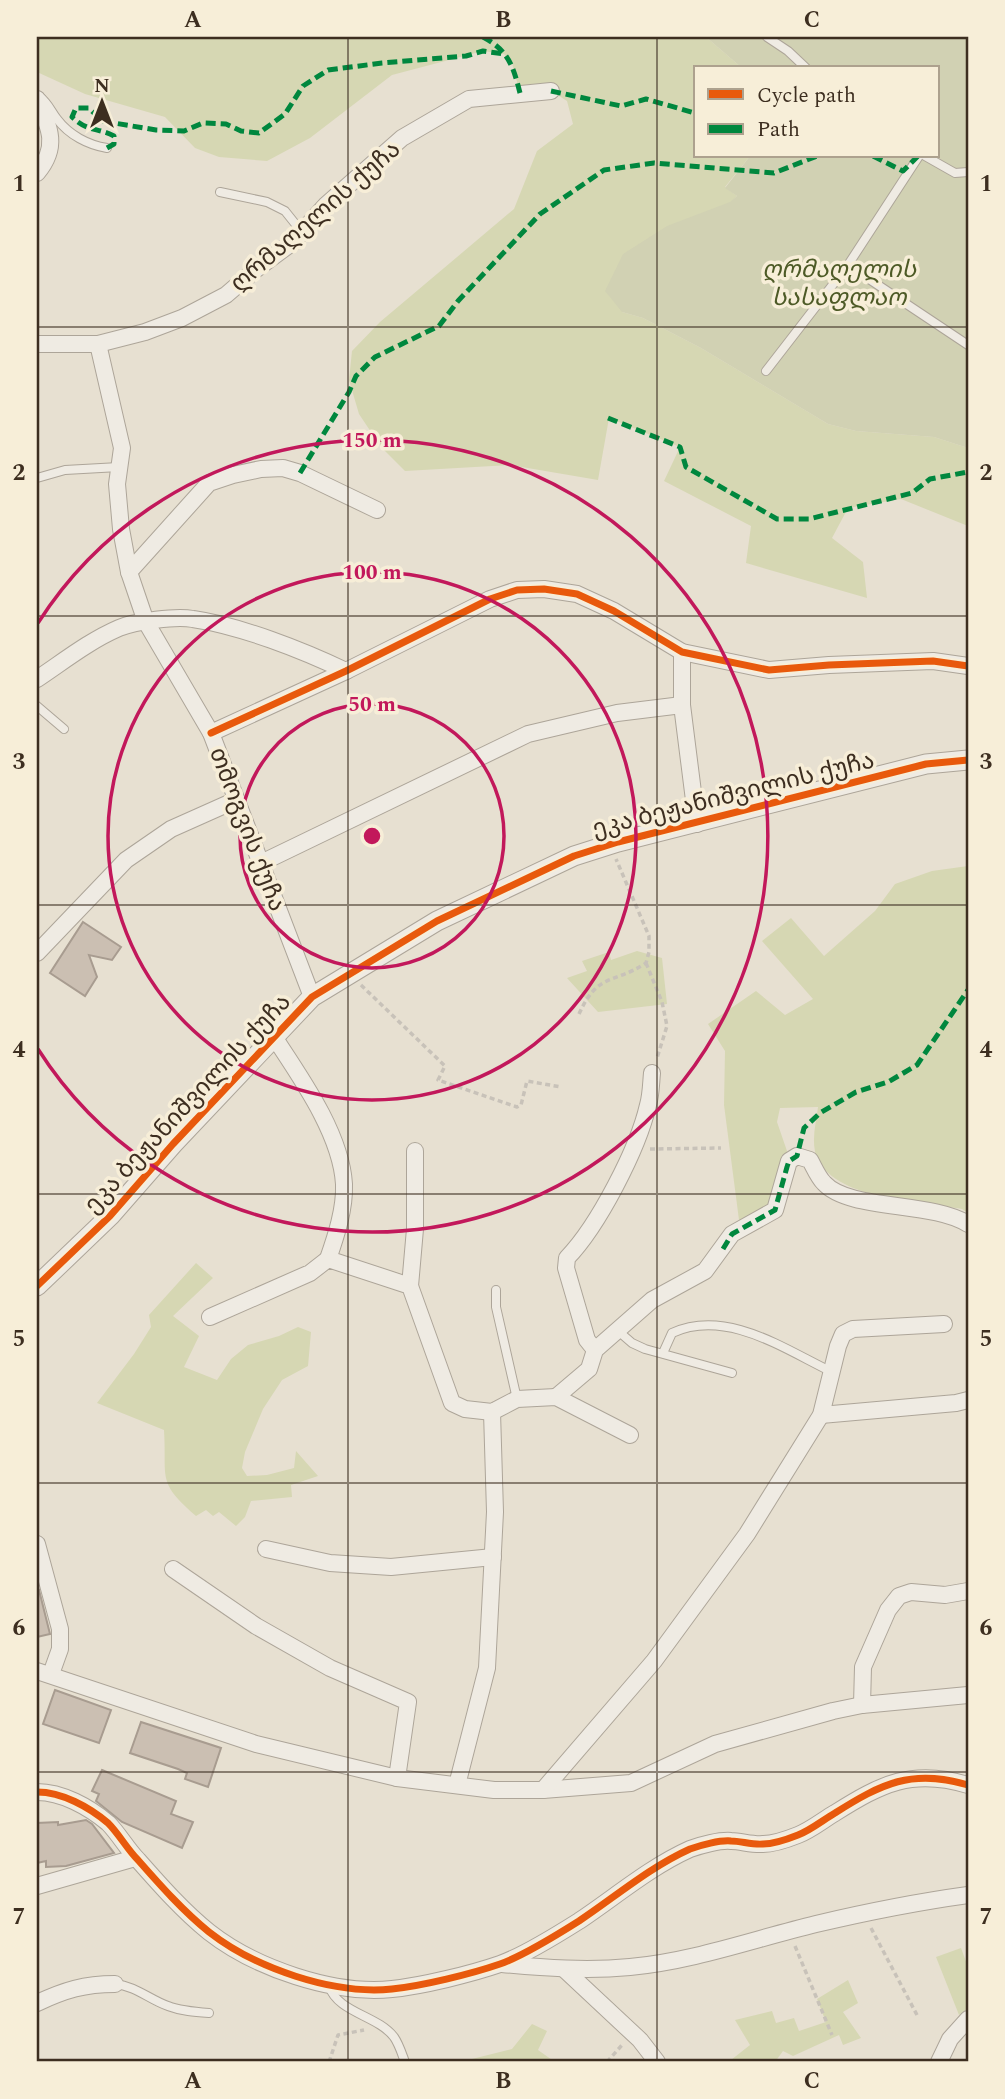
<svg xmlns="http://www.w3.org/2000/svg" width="1005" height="2099" font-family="Spectral,'Noto Sans Georgian',serif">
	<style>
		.green { fill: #d6d7b3 }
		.cemetery { fill: #d1d1b3 }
		.building { fill: #cbbfb2; stroke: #a89c90; stroke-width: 2 }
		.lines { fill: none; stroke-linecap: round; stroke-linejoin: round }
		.service-casing { stroke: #ada599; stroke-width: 10 }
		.minor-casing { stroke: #ada599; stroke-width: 18 }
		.tertiary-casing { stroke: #ada599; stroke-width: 21 }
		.path { stroke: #c8c2b9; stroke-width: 3.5; stroke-dasharray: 5 3.5; stroke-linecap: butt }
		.service { stroke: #efebe3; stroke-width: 8 }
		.minor { stroke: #efebe3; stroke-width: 16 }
		.tertiary { stroke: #efebe3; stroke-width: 19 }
		.quiet { stroke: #00873e; stroke-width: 5; stroke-dasharray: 10 5; stroke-linecap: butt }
		.cycleway-casing { stroke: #f7eed8; stroke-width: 11 }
		.cycleway { stroke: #e8590c; stroke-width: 7 }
		.grid { fill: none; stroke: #3d2e20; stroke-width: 2; stroke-opacity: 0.55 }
		.ring { fill: none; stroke: #c2185b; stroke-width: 3.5 }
		.labels { text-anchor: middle; stroke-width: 7; stroke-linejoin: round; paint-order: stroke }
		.street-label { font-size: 24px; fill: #3d2e20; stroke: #f7eed8 }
		.park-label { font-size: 24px; font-style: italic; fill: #4d5a26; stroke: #f7eed8 }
		.centre { fill: #c2185b; stroke: #f7eed8; stroke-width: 3.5 }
		.ring-label { font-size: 21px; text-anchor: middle; font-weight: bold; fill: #c2185b; stroke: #f7eed8; stroke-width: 7; stroke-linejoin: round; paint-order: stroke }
		.neatline { fill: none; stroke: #3d2e20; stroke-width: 2.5 }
		.grid-label { font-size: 23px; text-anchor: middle; font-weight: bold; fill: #3d2e20 }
	</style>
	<rect width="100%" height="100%" fill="#e7e0d1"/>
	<!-- green -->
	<g class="green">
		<path d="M37 37H706L742 68H695V156H750L725 187 737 196 622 312 643 318 701 348 828 424 856 431 934 437 968 448V526L901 499 848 508 832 538 863 562 867 598 746 563 751 526 664 481 680 447 609 418 598 480 510 465 405 471 381 447 359 414 349 380 352 351 380 322 514 209 537 151 573 124 567 101 551 91 520 93 512 63 504 54 483 51 392 75 310 138 267 161 219 157 195 148 165 117 85 94 37 72Z"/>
		<path d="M968 866V1213L962 1209C922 1202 839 1200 818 1160 810 1144 816 1124 818 1107L780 1108 777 1122 787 1151 773 1208 739 1220 724 1105 725 1051 708 1024 756 991 785 1015 813 999 762 941 791 918 824 956 875 911 895 884 932 871Z"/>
		<path d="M637 951 662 958 667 1004 598 1012 567 978 587 971 582 961 609 952 611 960Z"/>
		<path d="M196 1263 213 1278 173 1316 199 1336 184 1367 217 1380 231 1359 248 1345 279 1336 298 1327 311 1332 308 1366 282 1380 263 1409 245 1452 242 1468 247 1476 267 1475 294 1468 296 1451 318 1476 291 1485 292 1497 251 1501 245 1517 236 1526 219 1512 213 1516 206 1510 196 1516C156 1481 167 1479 164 1430L97 1403 134 1354 151 1327 149 1315Z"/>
		<path d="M961 1948 968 1967V2008L959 2015 936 1957Z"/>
		<path d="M848 1980 858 2003 843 2012 861 2038 843 2045 839 2035 793 2056 783 2051 775 2062H734L731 2060 750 2045 735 2020 772 2011 776 2023 794 2018 799 2031 826 2022 817 1999Z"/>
		<path d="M532 2024 547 2031 538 2050 555 2062H473L472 2059 512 2049Z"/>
	</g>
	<!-- cemetery -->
	<path class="cemetery" d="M706 37H968V448L934 437 856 431 828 424 701 348 643 318 622 312 605 291 623 254 667 226 730 202 737 196 725 188 750 156H937V68H742Z"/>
	<!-- building -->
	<g class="building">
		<path d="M83 922 121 947 112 960 89 955 97 977 85 996 50 973Z"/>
		<path d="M39 1590 50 1634 37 1637V1591Z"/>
		<path d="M55 1690 111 1710 99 1743 43 1724Z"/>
		<path d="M141 1722 221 1748 208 1787 185 1779 187 1773 178 1769 130 1753Z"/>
		<path d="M102 1770 176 1801 171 1814 193 1822 182 1848 122 1822 96 1801 99 1794 92 1791Z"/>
		<path d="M86 1820 92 1824 114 1853 66 1866 46 1867V1861L37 1863V1823L58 1822V1825Z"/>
	</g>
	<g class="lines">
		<!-- service casing -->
		<g class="service-casing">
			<g id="service">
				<path d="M767 37 788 51 806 68"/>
				<path d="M39 96C48 103 51 111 57 119 69 135 88 145 107 148"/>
				<path d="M925 156 955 173 968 172"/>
				<path d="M220 192 267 202 285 211 301 231"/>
				<path d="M848 265 968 345"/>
				<path d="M766 371 848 265 919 156"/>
				<path d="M37 478 65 470 119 467"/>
				<path d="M37 706 64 729"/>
				<path d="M496 1290V1307L517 1399"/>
				<path d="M617 1330 632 1343 645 1349 732 1373"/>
				<path d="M663 1353 672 1333C726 1308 784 1349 832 1372"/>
				<path d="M115 1984C136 1986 150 2000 168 2006 181 2011 195 2012 209 2013"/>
				<path d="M329 1986C338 2013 377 2015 394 2037 399 2044 402 2054 405 2062"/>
			</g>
		</g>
		<!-- minor casing -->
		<g class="minor-casing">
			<g id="minor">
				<path d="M37 99C50 128 59 147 37 173"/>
				<path d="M37 344H98L145 332 182 318 226 295 255 270 293 242 326 205 402 138 469 99 551 91"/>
				<path d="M98 344 122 448 117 484 121 529 129 572 146 622 211 733 312 997"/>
				<path d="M129 572 209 483 233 475 261 469 283 468 300 473 377 510"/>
				<path d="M682 652V705L697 824"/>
				<path d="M37 679C64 661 89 641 119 628 136 621 176 616 193 619 241 626 302 650 346 671"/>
				<path d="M211 733 346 671 490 599 517 590 544 589 577 594 614 611 682 652 769 670 829 665 933 661 968 666"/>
				<path d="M261 863 528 734 617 713 682 705"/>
				<path d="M37 953 126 860 171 829 236 800"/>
				<path d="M274 1037C301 1078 341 1134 344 1184 345 1209 336 1236 328 1259"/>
				<path d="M410 1286 415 1229V1151"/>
				<path d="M210 1317 310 1273 328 1259 410 1286 452 1403 465 1409 492 1412 517 1399 556 1397 630 1435"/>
				<path d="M595 1350 587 1340 566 1268 567 1258C598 1226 638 1149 648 1105 651 1095 651 1083 652 1073"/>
				<path d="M556 1397 589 1369 595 1350 652 1300 705 1271 732 1234 775 1210 789 1161 797 1156 810 1160C814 1167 818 1177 824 1183 849 1211 932 1201 968 1224"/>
				<path d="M821 1415 956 1403 968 1400"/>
				<path d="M37 1544 60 1629V1649L51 1674"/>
				<path d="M266 1549 330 1563 391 1567 493 1557"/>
				<path d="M173 1569 256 1626 330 1668 408 1702 397 1778"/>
				<path d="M37 1671 256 1744 397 1778 494 1790H543L631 1783 715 1744 833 1711 862 1705 968 1695"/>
				<path d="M862 1705 863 1667 888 1610 899 1596 911 1592 945 1595 968 1591"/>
				<path d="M457 1785 487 1668 495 1512 492 1412"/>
				<path d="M543 1790 654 1661 747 1534 821 1415 838 1346 843 1334 853 1329 944 1324"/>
				<path d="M37 1792C62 1792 89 1807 108 1823 119 1834 127 1849 138 1860 160 1885 183 1911 209 1932 255 1968 333 1995 392 1989 422 1986 471 1974 500 1964 520 1957 560 1933 579 1921 615 1897 650 1867 690 1849 701 1845 720 1840 731 1841 741 1841 752 1845 763 1844 773 1844 788 1839 798 1835 811 1830 823 1820 835 1813 881 1784 912 1768 968 1785"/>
				<path d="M37 1886 135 1858"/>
				<path d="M502 1964C545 1968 587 1971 630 1967 694 1961 754 1939 816 1924 867 1912 917 1902 968 1895"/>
				<path d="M564 1969 640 2040 657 2062"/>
				<path d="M37 2003C65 1990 84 1984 115 1984"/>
				<path d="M939 2062 950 2039 968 2019"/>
			</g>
		</g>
		<!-- tertiary casing -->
		<g class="tertiary-casing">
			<path id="tertiary" d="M37 1286 110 1216 173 1144 312 997 437 921 574 856 618 842 926 764 968 760"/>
		</g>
		<!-- path -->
		<g class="path">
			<path d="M646 963 662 1002 667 1026 657 1058"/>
			<path d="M361 985 445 1066 438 1080 517 1107 521 1105 527 1081 561 1087"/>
			<path d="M579 1014C598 972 612 985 646 963L649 952V936L616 859"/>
			<path d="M650 1149 721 1148"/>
			<path d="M871 1928 917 2015"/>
			<path d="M795 1946 832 2035"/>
			<path d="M329 2062 338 2035 364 2030"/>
			<path d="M607 2062 622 2045"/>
		</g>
		<!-- service -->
		<use href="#service" class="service"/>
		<!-- minor -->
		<use href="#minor" class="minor"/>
		<!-- tertiary -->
		<use href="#tertiary" class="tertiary"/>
		<!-- quiet -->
		<g class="quiet">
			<path d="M483 37C509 51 513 66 520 93"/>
			<path d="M551 91 621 106 646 99 695 113"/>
			<path d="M107 148 114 144V136C96 127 88 132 72 117L76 108H89L102 121 156 130 184 131 203 123 226 124 241 131 259 133 285 114 303 86 328 70 382 63 466 56 483 51 504 54"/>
			<path d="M873 156 903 171 918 156"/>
			<path d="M608 418 680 447 686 467 777 519H809L912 493 930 479 968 472"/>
			<path d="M300 473 349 392 356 376 375 357 439 326 458 301 540 214 604 170 654 163 774 173 817 156"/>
			<path d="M723 1249 732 1234 775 1210 787 1167 789 1161 797 1156 804 1128 820 1113 856 1092 888 1082 917 1065 968 990"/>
		</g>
		<!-- cycleway casing -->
		<g class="cycleway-casing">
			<g id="cycleway">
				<path d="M211 733 346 671 490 599 517 590 544 589 577 594 614 611 682 652 769 670 829 665 933 661 968 666"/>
				<path d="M37 1286 110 1216 173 1144 312 997 437 921 574 856 618 842 926 764 968 760"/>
				<path d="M37 1792C62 1792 89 1807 108 1823 119 1834 127 1849 138 1860 160 1885 183 1911 209 1932 255 1968 333 1995 392 1989 422 1986 471 1974 500 1964 520 1957 560 1933 579 1921 615 1897 650 1867 690 1849 701 1845 720 1840 731 1841 741 1841 752 1845 763 1844 773 1844 788 1839 798 1835 811 1830 823 1820 835 1813 881 1784 912 1768 968 1785"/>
			</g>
		</g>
		<!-- cycleway -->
		<use href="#cycleway" class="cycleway"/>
	</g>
	<!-- grid -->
	<path class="grid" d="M348 37V2062M657 37V2062M37 327H968M37 616H968M37 905H968M37 1194H968M37 1483H968M37 1772H968"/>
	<!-- distance rings -->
	<g class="ring">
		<circle cx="372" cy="836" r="132"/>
		<circle cx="372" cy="836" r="264"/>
		<path d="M38 623A396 396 0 1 1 38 1049"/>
	</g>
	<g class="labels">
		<!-- street labels -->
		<g class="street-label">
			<text transform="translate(315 216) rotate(-41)" y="8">ღრმაღელის ქუჩა</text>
			<text transform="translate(733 794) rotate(-14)" y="8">ეკა ბეჟანიშვილის ქუჩა</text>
			<text transform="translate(248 829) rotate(69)" y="8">თმოგვის ქუჩა</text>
			<text transform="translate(187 1103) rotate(-47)" y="8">ეკა ბეჟანიშვილის ქუჩა</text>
		</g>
		<!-- park labels -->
		<g class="park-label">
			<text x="839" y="277">ღრმაღელის<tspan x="839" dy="28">სასაფლაო</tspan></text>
		</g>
	</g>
	<circle cx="372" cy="836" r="10" class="centre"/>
	<g class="ring-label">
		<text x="372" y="447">150 m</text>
		<text x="372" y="579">100 m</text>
		<text x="372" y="711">50 m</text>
	</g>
	<!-- border -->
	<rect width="1005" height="2099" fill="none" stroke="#f7eed8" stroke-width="77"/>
	<!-- legend -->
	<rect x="694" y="66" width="245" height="91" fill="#f7eed8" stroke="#ada18e" stroke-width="2"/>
	<rect x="708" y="89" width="35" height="10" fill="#e8590c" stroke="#ada18e" stroke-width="2"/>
	<text x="757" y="102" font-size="21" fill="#3d2e20">Cycle path</text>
	<rect x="708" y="124" width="35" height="10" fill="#00873e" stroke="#ada18e" stroke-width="2"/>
	<text x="757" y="136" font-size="21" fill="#3d2e20">Path</text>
	<!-- north arrow -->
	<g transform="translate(102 102)" stroke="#f7eed8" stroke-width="5" paint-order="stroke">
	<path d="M0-5L12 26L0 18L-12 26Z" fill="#3d2e20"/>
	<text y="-10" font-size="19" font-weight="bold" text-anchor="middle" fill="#3d2e20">N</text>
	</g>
	<rect x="38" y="38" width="929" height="2022" class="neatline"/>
	<g class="grid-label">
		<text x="193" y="27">A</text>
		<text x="503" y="27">B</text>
		<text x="812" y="27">C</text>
		<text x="19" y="191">1</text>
		<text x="986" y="191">1</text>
		<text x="19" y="480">2</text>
		<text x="986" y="480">2</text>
		<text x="19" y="769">3</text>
		<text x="986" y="769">3</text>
		<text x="19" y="1057">4</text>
		<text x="986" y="1057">4</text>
		<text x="19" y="1346">5</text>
		<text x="986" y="1346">5</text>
		<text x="19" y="1635">6</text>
		<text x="986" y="1635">6</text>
		<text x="19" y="1924">7</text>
		<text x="986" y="1924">7</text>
		<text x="193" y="2088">A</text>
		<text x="503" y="2088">B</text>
		<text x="812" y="2088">C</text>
	</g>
</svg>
